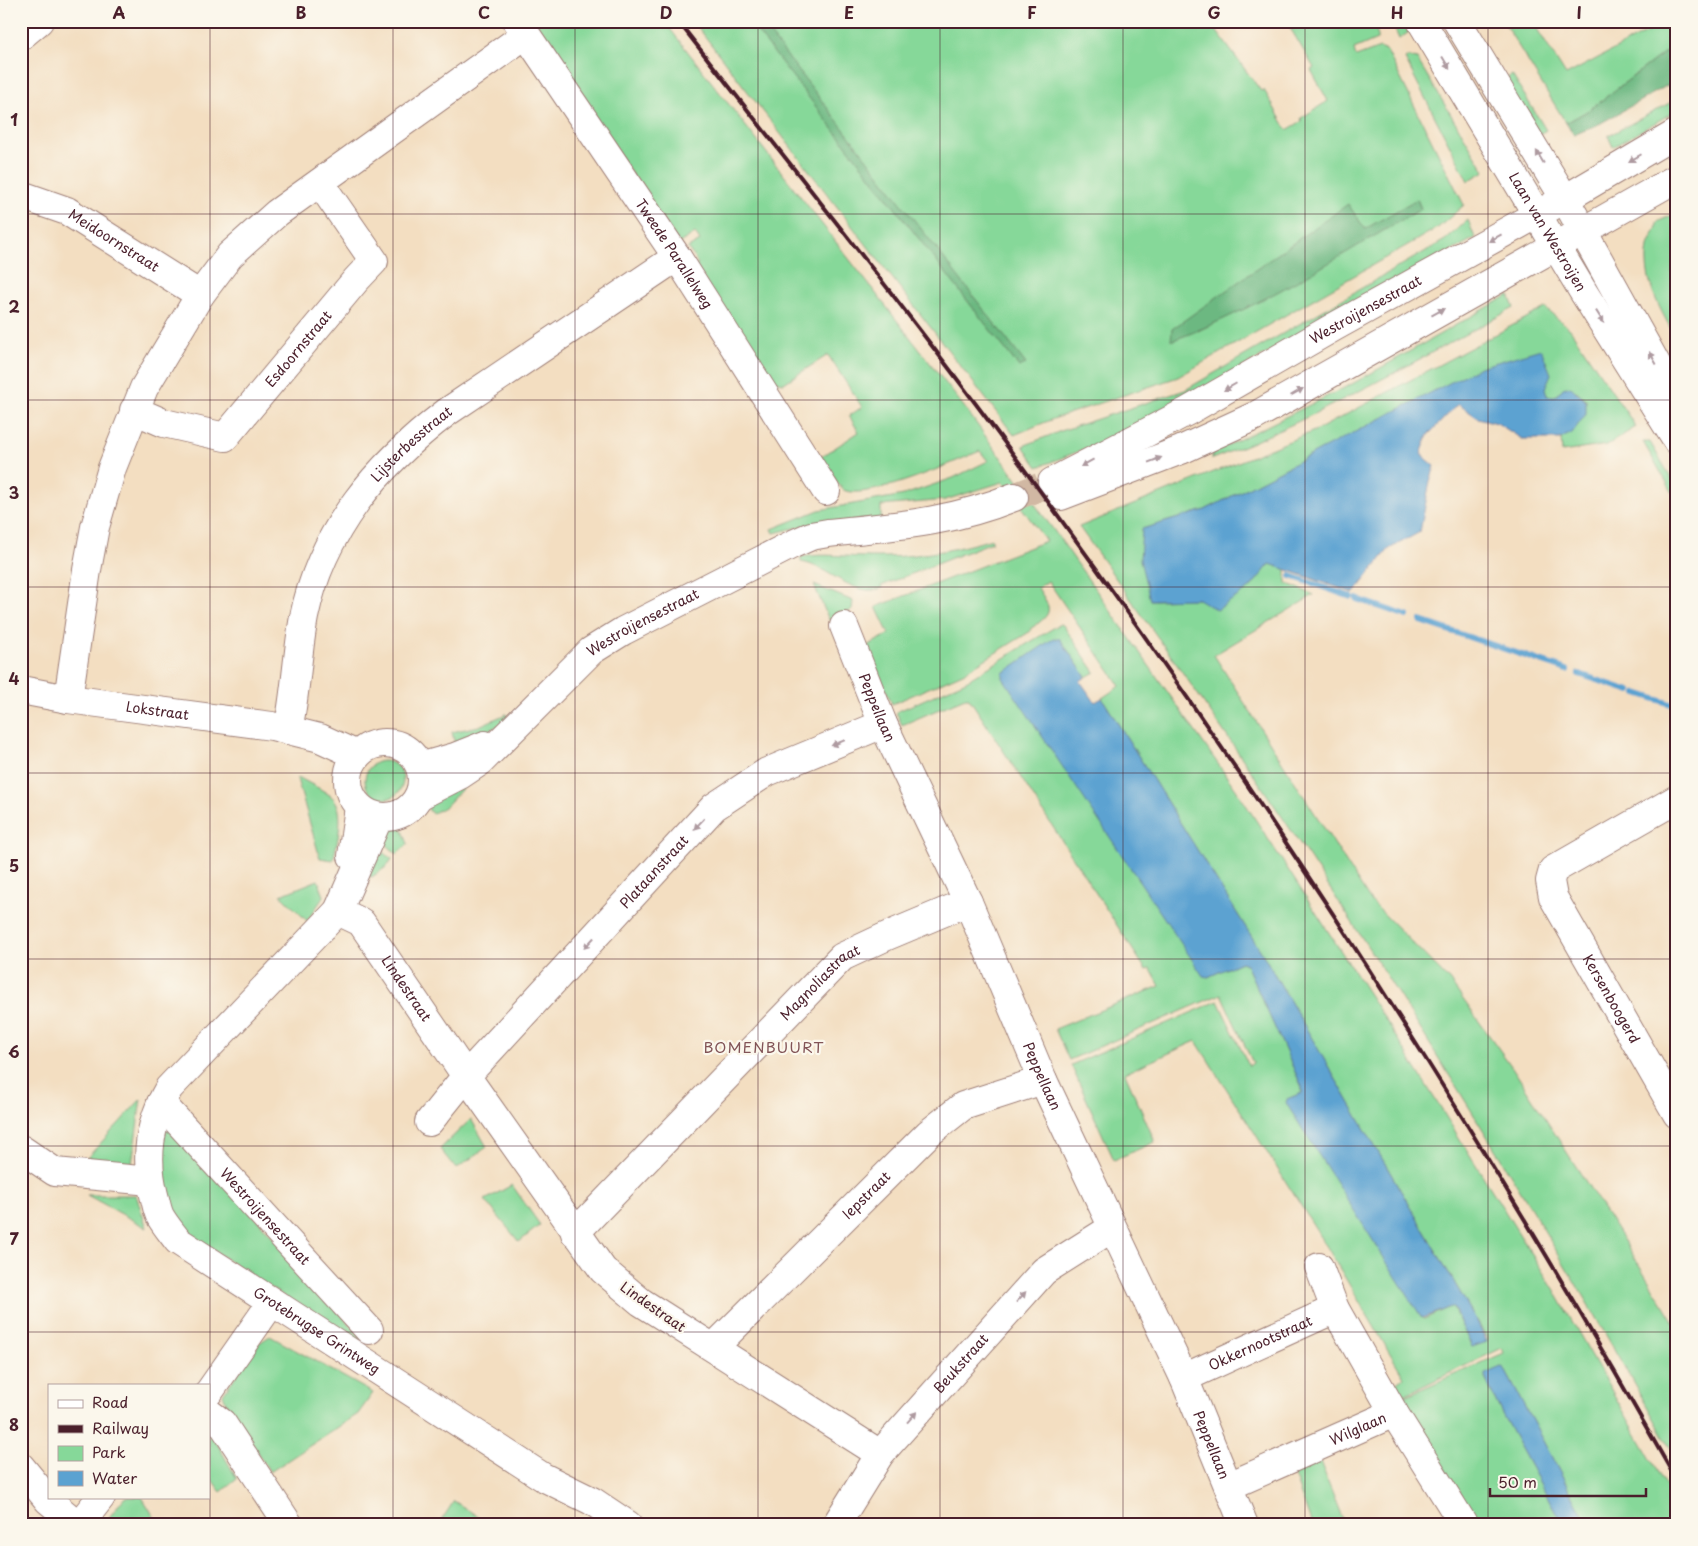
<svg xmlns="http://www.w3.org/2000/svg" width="1698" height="1546" font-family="'Playpen Sans',sans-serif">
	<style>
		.green { fill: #86d899; stroke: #687c62; fill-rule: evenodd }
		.forest { fill: #6cb881; stroke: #5b6c56 }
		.water { fill: #5ba2d1; stroke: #52607e }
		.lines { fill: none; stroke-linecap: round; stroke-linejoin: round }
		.stream { stroke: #5ba2d1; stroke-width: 6 }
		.major-tunnel { stroke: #d1b8a3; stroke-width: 28; stroke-dasharray: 28 14; stroke-linecap: butt }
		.minor-casing { stroke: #9e7e76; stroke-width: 30 }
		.major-casing { stroke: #9e7e76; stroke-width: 30 }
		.minor { stroke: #fff; stroke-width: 28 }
		.major { stroke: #fff; stroke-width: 28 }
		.rail { stroke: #4a1f2b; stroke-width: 4 }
		.oneway { fill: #ae9aa0 }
		.grid { fill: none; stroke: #4a1f2b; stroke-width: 1; stroke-opacity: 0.55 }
		.labels { text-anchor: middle; stroke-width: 4.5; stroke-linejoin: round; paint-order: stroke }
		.street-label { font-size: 14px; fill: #4a1f2b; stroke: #fbf7ec }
		.neighbourhood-label { font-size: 15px; letter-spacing: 1px; fill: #825457; stroke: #fbf7ec }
		.neatline { fill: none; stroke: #4a1f2b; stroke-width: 2 }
		.grid-label { font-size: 16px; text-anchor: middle; font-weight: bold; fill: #4a1f2b }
	</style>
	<rect width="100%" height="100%" fill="#fbf7ec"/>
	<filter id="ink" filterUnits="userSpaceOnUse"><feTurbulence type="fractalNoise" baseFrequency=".02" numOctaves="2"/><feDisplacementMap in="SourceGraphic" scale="10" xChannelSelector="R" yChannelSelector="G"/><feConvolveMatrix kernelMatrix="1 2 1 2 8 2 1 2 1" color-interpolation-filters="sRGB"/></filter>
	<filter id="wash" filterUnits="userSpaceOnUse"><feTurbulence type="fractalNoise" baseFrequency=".0096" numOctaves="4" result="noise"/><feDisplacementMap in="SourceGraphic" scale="20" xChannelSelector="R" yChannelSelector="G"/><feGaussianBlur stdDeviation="1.12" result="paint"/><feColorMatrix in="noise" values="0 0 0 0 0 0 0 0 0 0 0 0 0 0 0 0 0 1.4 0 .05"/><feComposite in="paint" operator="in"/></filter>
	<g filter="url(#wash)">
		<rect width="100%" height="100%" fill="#f3dec1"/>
		<!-- green -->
		<g class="green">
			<path d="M530 21H664L965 408 1058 536 1237 791 1385 1019 1556 1293 1677 1505V1525H1588L1504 1368 1501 1367 1485 1378 1501 1412 1563 1525H1478L1403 1397 1504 1353 1502 1348 1402 1396 1395 1384 1404 1377 1321 1237 1196 1041 1125 1073 1155 1142 1114 1160 1071 1065 1218 1001 1249 1066 1253 1063 1221 994 1069 1060 1055 1029 1160 986 1150 968 1146 970 969 698H965L902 725 896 712 966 681 1060 624 1063 625 1095 672 1086 677 1060 639 1208 977 1241 962 1246 964 1302 1087V1093L1287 1099 1424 1319 1450 1307 1453 1308 1472 1347 1488 1340 1265 958 1102 698 1120 686 1048 581 1038 588C1052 610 1054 613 1030 629L1031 631 963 673 892 704 867 646 889 634 876 607 1046 541 1003 482 945 500 881 506V519L816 523 774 533 772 529 819 510 904 495 953 478 988 461 980 451C954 462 873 499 846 491 839 489 834 476 829 470L827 471 815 461 859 432 849 416 862 407 828 355 784 383 772 381 693 267 698 264 688 248 700 241 695 233 678 244Z"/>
			<path d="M693 21H1225L1215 29 1261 91 1264 90 1287 130 1302 121 1301 118 1328 101 1311 70 1314 68 1286 21H1372L1378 35 1377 39 1354 49 1356 57 1380 48 1387 51 1464 205 1439 227 1178 377 1053 419 1014 435ZM1417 199 1421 209 1271 294 1198 331Z"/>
			<path d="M1391 21H1404L1409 32 1399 39Z"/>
			<path d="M1503 21H1532L1566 75 1668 21H1677V43L1589 110 1566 123Z"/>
			<path d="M1408 57 1417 59 1485 171 1468 181 1405 59Z"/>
			<path d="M1512 75 1546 130 1535 137 1504 80Z"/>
			<path d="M1677 99V110L1613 147 1608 136Z"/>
			<path d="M1677 213V252L1673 262 1672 274 1677 279V339C1661 312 1642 279 1648 247 1649 238 1658 232 1657 222Z"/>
			<path d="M1468 220 1475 238 1121 435 1038 467 1023 446 1061 431 1185 390 1445 240Z"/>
			<path d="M1509 295 1514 308C1415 361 1317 418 1212 459V453L1352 384Z"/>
			<path d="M1545 308 1570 329 1636 427 1607 445 1562 452 1561 439C1575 430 1585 418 1586 400L1578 392 1563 388 1556 396H1547L1545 388 1521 356 1481 367 1205 510 1142 529 1150 600 1198 599 1250 588 1270 564 1286 569V583L1314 595 1214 655 1370 900 1449 980 1512 1067 1633 1255 1677 1327V1459C1584 1294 1486 1131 1384 972 1288 821 1184 673 1079 527L1319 429Z"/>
			<path d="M1643 442H1650L1677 488V500Z"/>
			<path d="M992 539V542L881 586 882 588C855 599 828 566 801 562V557C825 553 846 557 870 557 912 558 952 551 992 539Z"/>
			<path d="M814 585 853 601 852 610 829 620Z"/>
			<path d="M506 714 508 720 456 749 452 732 479 726Z"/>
			<circle cx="384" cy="780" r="19"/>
			<path d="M300 778C310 784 322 789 331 796 347 808 337 844 333 860L320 858 297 779Z"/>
			<path d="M464 787 446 806 432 814 428 809 433 798Z"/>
			<path d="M388 828H402L408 844 397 854 380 839Z"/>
			<path d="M375 847 392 859 386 867 372 877 365 875Z"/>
			<path d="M318 880 324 896 307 921 281 895Z"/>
			<path d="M141 1099 132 1163 87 1158Z"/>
			<path d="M471 1119 487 1147 456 1169 440 1149Z"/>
			<path d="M171 1121 364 1341 362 1347 194 1238 173 1219 163 1191 162 1136Z"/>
			<path d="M512 1185 540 1225 519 1242 485 1200Z"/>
			<path d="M87 1195H136L147 1228Z"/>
			<path d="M270 1336 373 1393 358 1414 270 1472 227 1406 223 1394 259 1343Z"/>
			<path d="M209 1429 237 1479 221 1492 209 1476Z"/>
			<path d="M1319 1460 1345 1525H1312L1293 1473Z"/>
			<path d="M125 1497H142L159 1525H103Z"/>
			<path d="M454 1501 491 1525H443L441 1521Z"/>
		</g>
		<!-- forest -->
		<g class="forest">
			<path d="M749 21H760L1026 364 1019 367Z"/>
			<path d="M1677 43V80L1601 123 1574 135 1566 123 1589 110Z"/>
			<path d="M1417 199 1421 209C1340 255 1259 309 1171 341L1172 329 1348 204 1365 229Z"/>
		</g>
		<!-- water -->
		<g class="water">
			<path d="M1541 349 1551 374 1545 388 1547 396H1556L1563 388 1570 386 1586 401V414L1572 433 1560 439H1522L1497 423 1478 418 1458 404 1428 435 1421 454 1435 466 1430 481 1420 532 1389 549 1354 593 1270 564 1250 588 1217 610 1198 599 1150 600 1140 560 1142 529 1205 510 1480 367Z"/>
			<path d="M1054 638 1060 639 1086 677 1080 681 1095 702 1102 698 1265 958 1475 1318 1487 1342 1472 1347 1454 1309 1451 1307 1422 1318 1286 1103 1287 1099 1302 1093V1087L1246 964 1241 962 1208 977 1203 976 1003 678V673Z"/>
			<path d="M1501 1367 1504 1368 1588 1525H1563L1501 1412 1485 1378V1374Z"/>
		</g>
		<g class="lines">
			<!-- stream -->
			<g class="stream">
				<path d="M1291 576 1351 597"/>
				<path d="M1357 599 1407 616"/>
				<path d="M1421 621 1567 670"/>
				<path d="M1579 674 1630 691"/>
				<path d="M1637 693 1677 706"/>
			</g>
		</g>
	</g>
	<g filter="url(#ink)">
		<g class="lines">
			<!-- major-tunnel -->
			<path class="major-tunnel" d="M1014 497 1052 482"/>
			<!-- minor casing -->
			<g class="minor-casing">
				<g id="minor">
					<path id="s1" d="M517 21 677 257 826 491"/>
					<path id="s2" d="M1421 21 1584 293 1677 441"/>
					<path d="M1457 21 1565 199 1677 401"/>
					<path d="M21 36 39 21"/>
					<path id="s3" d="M21 195 67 211 200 295"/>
					<path id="s4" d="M134 410 164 423 225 437 356 280 374 261 320 183"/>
					<path id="s5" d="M844 626 883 724 968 902 1043 1080 1184 1378 1244 1525"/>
					<path d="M68 699 87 570 95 527 112 468 144 388 200 295 230 255 277 213 525 35"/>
					<path id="s6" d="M288 730C296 693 297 654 304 617 322 529 378 465 447 412L677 257"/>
					<path id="s7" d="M1677 799 1553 870 1550 881 1553 897 1677 1114"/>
					<path id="s8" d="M379 817 338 911 169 1088C150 1121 144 1157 154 1195 156 1202 157 1210 160 1216 165 1225 172 1233 178 1241L543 1477 592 1501 628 1525"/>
					<path d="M352 856 359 807"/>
					<path id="s9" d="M338 911 361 922 466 1076 429 1122"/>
					<path id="s10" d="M161 1103 369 1330"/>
					<path d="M21 1149 55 1172 150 1181"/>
					<path id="s11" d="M575 1233 842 957 887 936 968 902"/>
					<path d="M1319 1267 1335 1309 1394 1413"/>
					<path id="s12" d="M714 1347 929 1133 963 1106 1043 1080"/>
					<path id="s13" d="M1184 1378 1335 1309"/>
					<path d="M209 1392 272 1302"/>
					<path d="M209 1413 222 1423 289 1525"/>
					<path id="s14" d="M880 1454 641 1302 603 1270 466 1076 714 807 767 772 883 724"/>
					<path d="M21 1467 48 1500 78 1525"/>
					<path id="s15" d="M1229 1486 1394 1413 1464 1525"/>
					<path d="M79 1525 101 1497"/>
					<path id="s16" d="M836 1525 880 1454 1044 1271 1112 1228"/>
				</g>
			</g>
			<!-- major casing -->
			<g class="major-casing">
				<g id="major">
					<path id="s17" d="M1052 482 1188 411 1334 327 1565 199 1677 133"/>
					<path d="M1061 496 1181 450 1255 416 1677 178"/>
					<path id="s18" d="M21 690 68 699 272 726 320 738 357 755"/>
					<circle cx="385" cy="780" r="37"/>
					<path d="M420 767 455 757 485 745"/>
					<path id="s19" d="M419 796 460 775 481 761 591 651 623 631 793 544 811 536 828 533C896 526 949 523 1014 497"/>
				</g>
			</g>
			<!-- minor -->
			<use href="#minor" class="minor"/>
			<!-- major -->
			<use href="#major" class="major"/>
			<!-- rail -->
			<path class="rail" d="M678 21C793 169 911 314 1021 465 1261 790 1479 1129 1677 1481"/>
		</g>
		<!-- one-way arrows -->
		<defs><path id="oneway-solid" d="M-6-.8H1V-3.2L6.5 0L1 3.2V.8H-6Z" transform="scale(1.25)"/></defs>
		<g class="oneway">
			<use href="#oneway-solid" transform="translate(1446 63) rotate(59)"/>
			<use href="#oneway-solid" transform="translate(1540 157) rotate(-121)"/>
			<use href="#oneway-solid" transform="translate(1635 158) rotate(150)"/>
			<use href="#oneway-solid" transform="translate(1495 238) rotate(151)"/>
			<use href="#oneway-solid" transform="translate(1438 312) rotate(-29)"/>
			<use href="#oneway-solid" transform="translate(1600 317) rotate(58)"/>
			<use href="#oneway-solid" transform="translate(1653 358) rotate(-119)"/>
			<use href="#oneway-solid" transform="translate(1230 387) rotate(150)"/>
			<use href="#oneway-solid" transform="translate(1297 392) rotate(-30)"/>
			<use href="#oneway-solid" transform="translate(1155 460) rotate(-21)"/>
			<use href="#oneway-solid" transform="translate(1087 463) rotate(151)"/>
			<use href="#oneway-solid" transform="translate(838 743) rotate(158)"/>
			<use href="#oneway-solid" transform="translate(699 824) rotate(133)"/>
			<use href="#oneway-solid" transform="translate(589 943) rotate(133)"/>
			<use href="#oneway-solid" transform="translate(1021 1297) rotate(-48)"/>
			<use href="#oneway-solid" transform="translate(912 1417) rotate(-48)"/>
		</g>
	</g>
	<!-- grid -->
	<path class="grid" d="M210 21V1525M393 21V1525M575 21V1525M758 21V1525M940 21V1525M1123 21V1525M1305 21V1525M1488 21V1525M21 214H1677M21 400H1677M21 587H1677M21 773H1677M21 959H1677M21 1146H1677M21 1332H1677"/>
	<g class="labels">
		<!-- street labels -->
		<g class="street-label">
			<text dy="5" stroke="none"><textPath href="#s2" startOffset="246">Laan van Westroijen</textPath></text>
			<text dy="5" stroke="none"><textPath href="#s3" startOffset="104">Meidoornstraat</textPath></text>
			<text dy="5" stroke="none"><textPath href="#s1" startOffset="281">Tweede Parallelweg</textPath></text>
			<text dy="5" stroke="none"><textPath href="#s17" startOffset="358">Westroijensestraat</textPath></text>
			<text dy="5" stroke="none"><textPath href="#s4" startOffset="210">Esdoornstraat</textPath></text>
			<text dy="5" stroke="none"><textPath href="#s6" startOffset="322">Lijsterbesstraat</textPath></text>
			<text dy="5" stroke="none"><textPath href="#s19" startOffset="286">Westroijensestraat</textPath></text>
			<text dy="5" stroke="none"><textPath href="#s5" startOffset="88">Peppellaan</textPath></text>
			<text dy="5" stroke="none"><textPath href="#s18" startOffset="138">Lokstraat</textPath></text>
			<text dy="5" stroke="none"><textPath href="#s14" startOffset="848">Plataanstraat</textPath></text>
			<text dy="5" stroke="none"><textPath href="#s11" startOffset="351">Magnoliastraat</textPath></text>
			<text dy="5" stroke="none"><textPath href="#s9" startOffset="106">Lindestraat</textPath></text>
			<text dy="5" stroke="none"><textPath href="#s7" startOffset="288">Kersenboogerd</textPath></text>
			<text dy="5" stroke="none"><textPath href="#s5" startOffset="492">Peppellaan</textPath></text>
			<text dy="5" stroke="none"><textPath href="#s12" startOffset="215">Iepstraat</textPath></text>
			<text dy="5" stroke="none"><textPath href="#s10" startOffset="154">Westroijensestraat</textPath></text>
			<text transform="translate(653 1307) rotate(35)" y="5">Lindestraat</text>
			<text dy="5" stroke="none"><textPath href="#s8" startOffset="676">Grotebrugse Grintweg</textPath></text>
			<text dy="5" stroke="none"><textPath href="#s13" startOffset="84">Okkernootstraat</textPath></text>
			<text dy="5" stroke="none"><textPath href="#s16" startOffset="205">Beukstraat</textPath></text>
			<text dy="5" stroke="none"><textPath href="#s15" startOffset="141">Wilglaan</textPath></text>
			<text dy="5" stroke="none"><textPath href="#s5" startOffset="898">Peppellaan</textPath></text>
		</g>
		<!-- neighbourhood labels -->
		<g class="neighbourhood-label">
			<text x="764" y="1053">BOMENBUURT</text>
		</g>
	</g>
	<!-- margin -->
	<rect width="1698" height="1546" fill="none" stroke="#fbf7ec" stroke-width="55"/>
	<!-- legend -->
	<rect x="48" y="1384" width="162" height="115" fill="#fbf7ec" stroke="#b4a19f"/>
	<rect x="58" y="1400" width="25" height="8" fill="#ffffff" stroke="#b4a19f"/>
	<text x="92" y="1408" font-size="15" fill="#4a1f2b">Road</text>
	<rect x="58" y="1425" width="25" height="8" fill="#4a1f2b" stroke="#b4a19f"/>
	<text x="92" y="1434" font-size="15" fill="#4a1f2b">Railway</text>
	<rect x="58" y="1446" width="25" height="15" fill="#86d899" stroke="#b4a19f"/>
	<text x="92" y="1458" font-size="15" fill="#4a1f2b">Park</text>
	<rect x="58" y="1471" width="25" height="15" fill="#5ba2d1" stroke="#b4a19f"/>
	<text x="92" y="1484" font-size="15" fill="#4a1f2b">Water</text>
	<!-- scale -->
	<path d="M1490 1488v8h156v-8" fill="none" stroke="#4a1f2b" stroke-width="2.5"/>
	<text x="1498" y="1488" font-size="15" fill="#4a1f2b" stroke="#fbf7ec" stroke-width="4" paint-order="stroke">50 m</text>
	<rect x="28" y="28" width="1642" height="1490" class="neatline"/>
	<g class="grid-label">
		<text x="119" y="19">A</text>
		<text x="301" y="19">B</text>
		<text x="484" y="19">C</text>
		<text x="666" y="19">D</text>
		<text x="849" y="19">E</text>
		<text x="1032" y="19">F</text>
		<text x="1214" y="19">G</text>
		<text x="1397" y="19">H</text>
		<text x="1579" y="19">I</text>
		<text x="14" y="126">1</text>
		<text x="14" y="313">2</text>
		<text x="14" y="499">3</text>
		<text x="14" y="685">4</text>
		<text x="14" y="872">5</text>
		<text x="14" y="1058">6</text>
		<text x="14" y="1245">7</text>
		<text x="14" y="1431">8</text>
	</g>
</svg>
